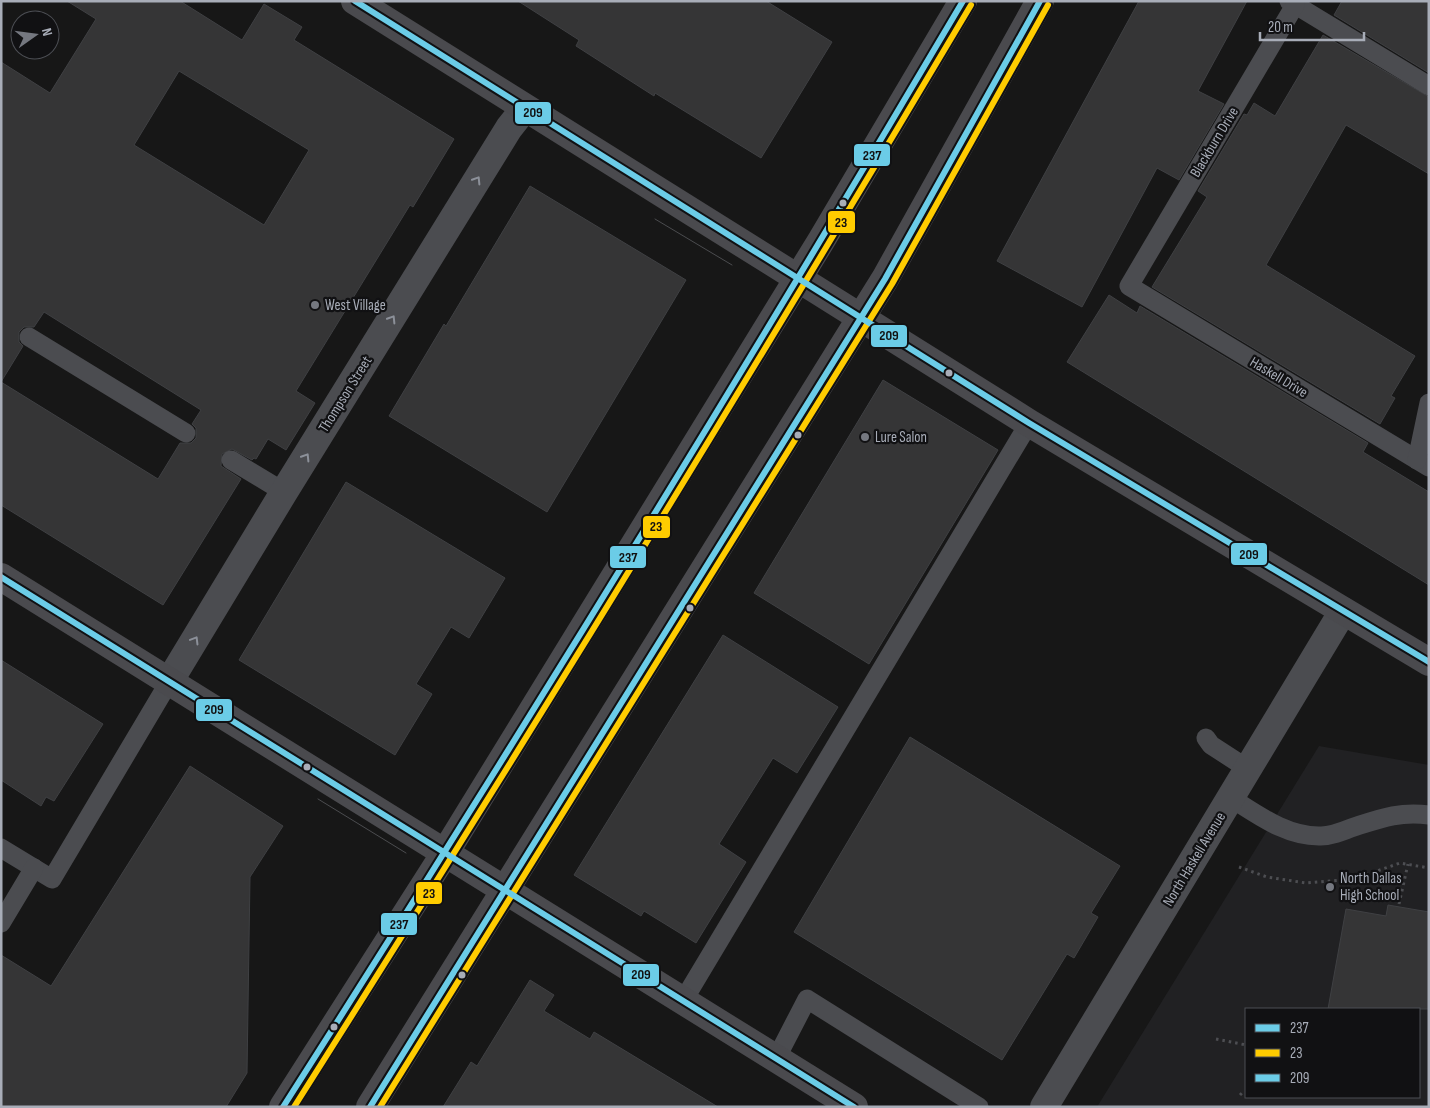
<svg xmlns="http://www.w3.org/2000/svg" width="1430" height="1108" font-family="'Sofia Sans Condensed',sans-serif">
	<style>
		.built { fill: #212123; fill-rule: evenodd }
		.building { fill: #353536; stroke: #3f4043; fill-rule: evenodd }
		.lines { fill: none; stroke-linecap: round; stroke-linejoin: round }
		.path { stroke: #4d4e52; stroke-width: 3; stroke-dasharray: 2.5 4; stroke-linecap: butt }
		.lane { stroke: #4b4c50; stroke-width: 19 }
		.street { stroke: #4b4c50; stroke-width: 28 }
		.secondary { stroke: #4a4a4e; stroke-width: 28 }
		.tram { stroke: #4b4c4f; stroke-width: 1 }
		.bus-1-casing { stroke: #111113; stroke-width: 10 }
		.bus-2-casing { stroke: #111113; stroke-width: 10 }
		.bus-3-casing { stroke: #111113; stroke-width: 10 }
		.bus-1 { stroke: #6bcce7; stroke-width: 6 }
		.bus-2 { stroke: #fc0; stroke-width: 6 }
		.bus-3 { stroke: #6bcce7; stroke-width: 6 }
		.oneway { stroke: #8c9099 }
		.bus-dot { fill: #a8adb8; stroke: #111113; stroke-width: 2 }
		.poi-dot { fill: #757880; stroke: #111113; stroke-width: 2 }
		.labels { text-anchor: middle; stroke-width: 4.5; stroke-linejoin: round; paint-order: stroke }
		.street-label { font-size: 15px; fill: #a8adb8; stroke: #111113 }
		.poi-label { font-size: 15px; fill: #a8adb8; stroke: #111113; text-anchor: start }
		.line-badge { stroke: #111113; stroke-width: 2 }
		.pale-badge-label { font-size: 14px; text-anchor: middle; font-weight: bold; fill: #111 }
	</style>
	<rect width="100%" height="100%" fill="#171717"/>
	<!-- built -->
	<path class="built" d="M1319 746 1429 765V1107H1097ZM1246 1009H1419V1097H1246Z"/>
	<!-- building -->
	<g class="building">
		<path d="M67 1H180L242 40 264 4 302 27 294 40 454 139 413 207 410 205 296 391 315 403 286 450 268 439 256 459 254 458 252 460 232 449 222 454 221 466 241 479 163 605 1 505V382L158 479 180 443H191L196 438V428L192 424 201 410 44 312 34 327H24L19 332V342L23 346 1 382V62L50 93 96 19ZM179 71 309 150 264 225 134 145Z"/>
		<path d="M518 1H766L832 42 761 158 655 93 654 96 576 46 579 40Z"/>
		<path d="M1139 1H1247L1198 91 1224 104 1179 180 1157 168 1082 307 997 261Z"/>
		<path d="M1342 1H1429V73L1334 15Z"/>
		<path d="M1323 35 1429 97V174L1346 125 1266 265 1415 356 1391 396 1395 398 1380 424 1152 287 1207 197 1198 191 1244 114 1247 115 1254 103 1275 116Z"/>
		<path d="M530 186 686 280 547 512 389 416 444 324 446 326Z"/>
		<path d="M1109 295 1137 313 1140 306 1368 443 1363 452 1429 492V585L1067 362Z"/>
		<path d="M883 380 998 450 869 664 754 593Z"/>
		<path d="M346 482 505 578 469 638 451 627 416 684 432 694 395 755 239 660Z"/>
		<path d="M723 635 838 707 797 773 773 758 719 844 746 862 696 943 644 911 641 916 574 875Z"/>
		<path d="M1 660 103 724 54 801 46 797 41 806 1 780Z"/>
		<path d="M910 737 1120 866 1091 913 1098 917 1074 958 1067 954 1002 1060 794 932Z"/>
		<path d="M190 766 283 826 250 877 247 1073 226 1107H1V955L51 986Z"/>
		<path d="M1388 905 1429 912V1009H1328L1346 909 1386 916Z"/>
		<path d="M530 980 554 995 544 1011 590 1039 594 1032 718 1107H443L471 1062 477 1066Z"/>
	</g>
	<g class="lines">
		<!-- path -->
		<g class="path">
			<path d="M1239 867 1267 877 1306 883 1354 879 1400 863 1429 868"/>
			<path d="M1399 904 1408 864"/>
			<path d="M1216 1039 1246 1045"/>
			<path d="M1240 1095 1242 1093"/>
		</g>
		<!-- lane -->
		<g class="lane">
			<path d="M1289 1 1429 86"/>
			<path d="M1295 5 1129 286 1429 467"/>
			<path d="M29 337 186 433"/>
			<path d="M231 460 284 492"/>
			<path d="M1417 460 1429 403"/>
			<path d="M1206 738 1211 745 1248 769"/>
			<path d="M1231 798C1258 815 1287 837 1321 836 1331 836 1341 832 1351 828 1379 819 1398 811 1429 815"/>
			<path d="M1 848 52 879 169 682"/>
			<path d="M1 923 34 868"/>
			<path d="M683 1001 1029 423"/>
			<path d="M776 1059 807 999 979 1107"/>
		</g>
		<!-- street -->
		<g class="street">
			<path d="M169 682 284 492 509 128 524 109"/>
			<path d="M1044 1107 1343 611"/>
		</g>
		<!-- secondary -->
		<g class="secondary">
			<path d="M355 1 1029 423 1429 662"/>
			<path d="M1 577 854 1107"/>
			<path d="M283 1107 445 853 821 241 963 1"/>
			<path d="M370 1107 885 279 1040 1"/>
		</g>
		<!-- tram -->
		<g class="tram">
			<path d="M655 219 732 265"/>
			<path d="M318 799 406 853"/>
		</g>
		<!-- bus-1 casing -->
		<g class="bus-1-casing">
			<g id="bus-1">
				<path d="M283 1107C516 742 743 374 963 1"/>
				<path d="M370 1107 885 279 1040 1"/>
			</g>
		</g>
		<!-- bus-2 casing -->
		<g class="bus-2-casing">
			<g id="bus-2">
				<path d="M294 1107C525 743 751 376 971 5"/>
				<path d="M380 1107 892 284 1048 5"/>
			</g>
		</g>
		<!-- bus-3 casing -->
		<g class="bus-3-casing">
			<g id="bus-3">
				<path d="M355 1 1029 423 1429 662"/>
				<path d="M1 577 854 1107"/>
			</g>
		</g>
		<!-- bus-1 -->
		<use href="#bus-1" class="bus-1"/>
		<!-- bus-2 -->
		<use href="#bus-2" class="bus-2"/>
		<!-- bus-3 -->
		<use href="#bus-3" class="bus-3"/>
	</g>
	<!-- one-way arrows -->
	<defs><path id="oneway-chevron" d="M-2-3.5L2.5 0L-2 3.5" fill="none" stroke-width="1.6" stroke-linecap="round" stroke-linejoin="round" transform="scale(1.25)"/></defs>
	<g class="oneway">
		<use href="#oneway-chevron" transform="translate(477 180) rotate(-58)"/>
		<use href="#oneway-chevron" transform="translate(392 319) rotate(-58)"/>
		<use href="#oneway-chevron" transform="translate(306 457) rotate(-58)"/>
		<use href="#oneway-chevron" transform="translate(195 640) rotate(-59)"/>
	</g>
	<!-- markers -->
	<g class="bus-dot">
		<circle cx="843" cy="203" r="4.5"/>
		<circle cx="949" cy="373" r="4.5"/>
		<circle cx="798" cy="435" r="4.5"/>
		<circle cx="690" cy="608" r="4.5"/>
		<circle cx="307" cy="767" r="4.5"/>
		<circle cx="462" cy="975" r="4.5"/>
		<circle cx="334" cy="1027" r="4.5"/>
	</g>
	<g class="poi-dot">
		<circle cx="315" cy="305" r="5"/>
		<circle cx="865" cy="437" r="5"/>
		<circle cx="1330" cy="887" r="5"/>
	</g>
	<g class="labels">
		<!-- street labels -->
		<g class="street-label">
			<text transform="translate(1214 142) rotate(-59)" y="5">Blackburn Drive</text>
			<text transform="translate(1279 377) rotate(31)" y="5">Haskell Drive</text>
			<text transform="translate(345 394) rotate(-58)" y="5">Thompson Street</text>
			<text transform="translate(1194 859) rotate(-59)" y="5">North Haskell Avenue</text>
		</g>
		<!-- poi labels -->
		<g class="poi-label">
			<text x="325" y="310">West Village</text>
			<text x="875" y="442">Lure Salon</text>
			<text x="1340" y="883">North Dallas<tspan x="1340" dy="17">High School</tspan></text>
		</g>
	</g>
	<g class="line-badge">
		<rect x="514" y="101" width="38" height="24" rx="5" fill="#6bcce7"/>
		<rect x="853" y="143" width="38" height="24" rx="5" fill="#6bcce7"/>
		<rect x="827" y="210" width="29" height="24" rx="5" fill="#fc0"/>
		<rect x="870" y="324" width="38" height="24" rx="5" fill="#6bcce7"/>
		<rect x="642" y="515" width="29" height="24" rx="5" fill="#fc0"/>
		<rect x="1230" y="542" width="38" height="24" rx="5" fill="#6bcce7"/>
		<rect x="609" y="545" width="38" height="24" rx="5" fill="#6bcce7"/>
		<rect x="195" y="698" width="38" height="24" rx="5" fill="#6bcce7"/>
		<rect x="415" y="881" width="28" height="24" rx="5" fill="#fc0"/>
		<rect x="380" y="912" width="38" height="24" rx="5" fill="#6bcce7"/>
		<rect x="622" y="963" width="38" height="24" rx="5" fill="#6bcce7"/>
	</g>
	<g class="pale-badge-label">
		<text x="533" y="117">209</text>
		<text x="872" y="160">237</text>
		<text x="841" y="227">23</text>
		<text x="889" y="340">209</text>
		<text x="656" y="531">23</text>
		<text x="1249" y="559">209</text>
		<text x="628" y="562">237</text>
		<text x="214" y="714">209</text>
		<text x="429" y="898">23</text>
		<text x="399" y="929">237</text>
		<text x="641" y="979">209</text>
	</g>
	<!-- border -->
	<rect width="1430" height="1108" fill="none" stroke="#a8adb8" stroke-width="5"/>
	<!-- legend -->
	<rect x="1245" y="1008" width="175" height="90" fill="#111113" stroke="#4d4f55"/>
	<rect x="1255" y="1024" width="25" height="8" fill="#6bcce7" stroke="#4d4f55"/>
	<text x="1290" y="1033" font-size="15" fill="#a8adb8">237</text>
	<rect x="1255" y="1049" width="25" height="8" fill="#ffcc00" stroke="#4d4f55"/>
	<text x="1290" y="1058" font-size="15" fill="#a8adb8">23</text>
	<rect x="1255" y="1074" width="25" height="8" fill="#6bcce7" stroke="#4d4f55"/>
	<text x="1290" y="1083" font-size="15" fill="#a8adb8">209</text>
	<!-- north arrow -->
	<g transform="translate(35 35) rotate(76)"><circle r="24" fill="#111113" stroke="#4d4f55"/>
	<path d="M0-4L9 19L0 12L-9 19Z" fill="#757880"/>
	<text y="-8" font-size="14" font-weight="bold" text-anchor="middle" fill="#a8adb8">N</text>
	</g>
	<!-- scale -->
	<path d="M1260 32v8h104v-8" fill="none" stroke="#a8adb8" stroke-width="2.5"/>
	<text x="1268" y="32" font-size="15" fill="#a8adb8" stroke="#111113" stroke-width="4" paint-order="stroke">20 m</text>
</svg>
